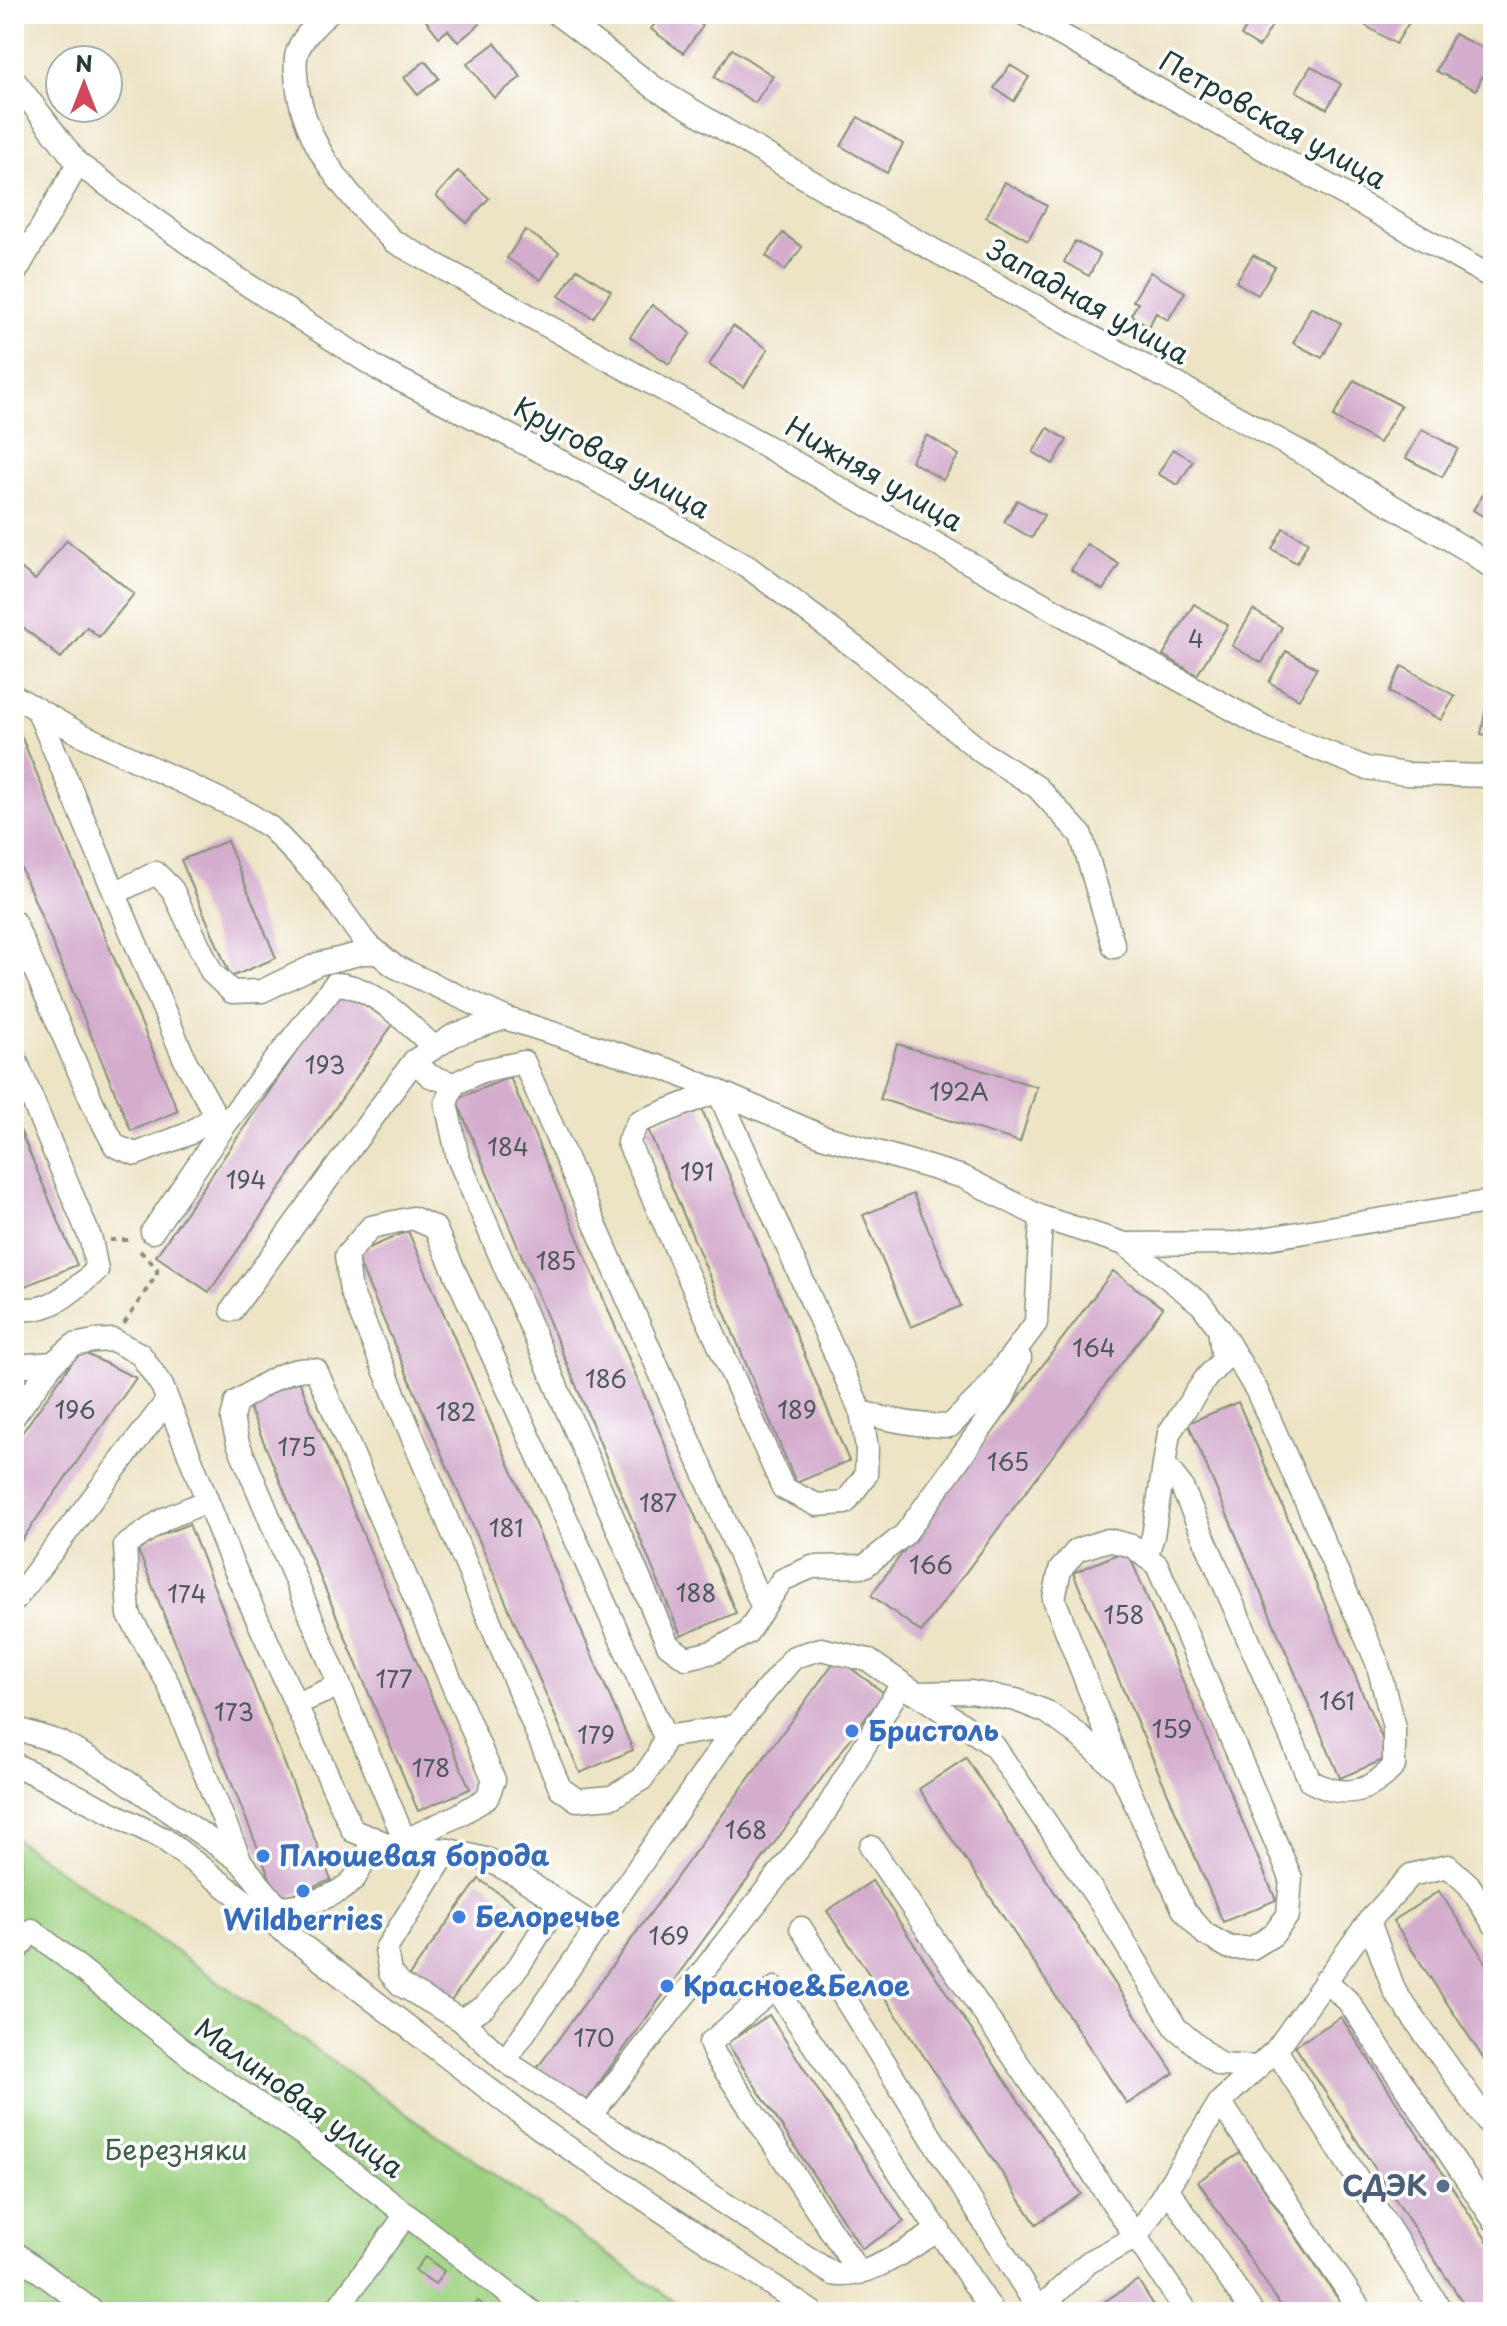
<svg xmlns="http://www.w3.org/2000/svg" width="1507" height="2326" font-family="'Playpen Sans',sans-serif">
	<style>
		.green { fill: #9dd181; stroke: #5e875a; stroke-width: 2 }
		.building { fill: #d4adce }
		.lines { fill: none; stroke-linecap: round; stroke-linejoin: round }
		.minor-casing { stroke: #86907c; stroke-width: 25 }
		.path { stroke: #86907c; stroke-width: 4; stroke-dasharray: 6 6; stroke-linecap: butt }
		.minor { stroke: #fff; stroke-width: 22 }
		.shop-dot { fill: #3f7fe0; stroke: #fff; stroke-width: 3 }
		.service-dot { fill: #5c6f8a; stroke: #fff; stroke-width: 3 }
		.labels { text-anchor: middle; stroke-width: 7; stroke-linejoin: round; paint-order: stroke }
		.number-label { font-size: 24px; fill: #4c595a }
		.street-label { font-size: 28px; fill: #1f3d34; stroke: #fff }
		.shop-label { font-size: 28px; font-weight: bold; fill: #366cbe; stroke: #fff; text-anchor: start }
		.park-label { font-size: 28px; fill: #3e6247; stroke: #fff }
		.service-label { font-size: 28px; font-weight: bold; fill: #4e5e75; stroke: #fff; text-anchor: end }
	</style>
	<rect width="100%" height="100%" fill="#fff"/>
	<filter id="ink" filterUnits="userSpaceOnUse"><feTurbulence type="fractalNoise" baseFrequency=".0125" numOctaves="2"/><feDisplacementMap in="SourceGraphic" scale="16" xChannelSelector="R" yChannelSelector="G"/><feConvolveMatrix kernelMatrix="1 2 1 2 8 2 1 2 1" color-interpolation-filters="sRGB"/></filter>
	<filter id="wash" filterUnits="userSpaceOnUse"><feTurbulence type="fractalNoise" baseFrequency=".006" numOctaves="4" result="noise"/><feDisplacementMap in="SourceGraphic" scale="32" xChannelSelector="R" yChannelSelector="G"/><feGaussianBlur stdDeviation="1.8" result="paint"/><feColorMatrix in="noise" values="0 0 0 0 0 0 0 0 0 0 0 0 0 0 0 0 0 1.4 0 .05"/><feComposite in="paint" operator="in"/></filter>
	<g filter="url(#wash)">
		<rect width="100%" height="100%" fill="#ede3c5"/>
		<!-- green -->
		<path class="green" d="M14 1838 690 2312H14Z"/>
		<g id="blocks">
			<!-- building -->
			<g class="building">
				<path d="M421 14H472L480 24 458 42 448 30 439 37Z"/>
				<path d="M662 14H686L703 26 683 53 651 29Z"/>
				<path d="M1254 14 1273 24 1259 47 1241 36Z"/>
				<path d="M1373 14H1402L1411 19 1396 44 1366 26Z"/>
				<path d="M1454 34 1493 53 1476 90 1436 71Z"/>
				<path d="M495 43 521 77 494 98 467 64Z"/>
				<path d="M732 49 773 76 755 103 714 77Z"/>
				<path d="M425 61 439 78 418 95 404 78Z"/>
				<path d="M1010 65 1029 77 1014 101 994 88Z"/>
				<path d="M1311 66 1341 84 1327 109 1296 91Z"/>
				<path d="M858 117 903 144 887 173 841 146Z"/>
				<path d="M458 171 489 198 467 223 436 196Z"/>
				<path d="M1005 182 1047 206 1028 240 986 217Z"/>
				<path d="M525 230 559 252 541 280 507 258Z"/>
				<path d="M783 233 802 247 785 270 766 256Z"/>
				<path d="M1075 241 1100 255 1089 276 1064 262Z"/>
				<path d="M1253 255 1275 267 1258 295 1236 282Z"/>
				<path d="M577 269 611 291 593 318 559 296Z"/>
				<path d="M1150 272 1185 292 1168 320 1156 313 1149 326 1131 315 1138 303 1133 301Z"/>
				<path d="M652 305 691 333 669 364 630 337Z"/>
				<path d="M1311 307 1341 323 1322 358 1293 343Z"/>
				<path d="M733 326 768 349 744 387 709 365Z"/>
				<path d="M1354 380 1401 406 1379 443 1333 417Z"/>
				<path d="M1048 428 1067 440 1053 464 1033 452Z"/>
				<path d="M1422 429 1458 449 1442 477 1406 458Z"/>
				<path d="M927 435 959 455 943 480 911 461Z"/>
				<path d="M1173 449 1193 461 1178 485 1158 474Z"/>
				<path d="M1493 480V523L1473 510Z"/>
				<path d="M1017 500 1044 515 1032 538 1004 522Z"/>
				<path d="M1283 528 1308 542 1297 563 1272 549Z"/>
				<path d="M67 540 134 594 99 637 87 627 61 658 14 620V562L35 580Z"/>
				<path d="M1087 544 1119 564 1103 590 1071 570Z"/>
				<path d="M1194 604 1228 625 1197 675 1163 655Z"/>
				<path d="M1253 610 1282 627 1262 663 1232 646Z"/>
				<path d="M1286 651 1317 668 1299 699 1269 682Z"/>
				<path d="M1402 666 1455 696 1441 720 1389 692Z"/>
				<path d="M1486 707 1493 709V737L1481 734Z"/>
				<path d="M14 719 178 1111 131 1131 14 851Z"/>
				<path d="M227 841 276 958 231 977 181 860Z"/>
				<path d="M340 988 393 1024 209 1292 156 1256Z"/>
				<path d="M897 1044 1037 1087 1020 1142 880 1099Z"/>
				<path d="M510 1077 736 1613 681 1636 456 1099Z"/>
				<path d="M700 1105 849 1461 796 1483 647 1127Z"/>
				<path d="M14 1116 77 1265 23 1287 14 1265Z"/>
				<path d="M913 1194 961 1306 911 1327 863 1215Z"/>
				<path d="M408 1231 633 1750 580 1773 355 1254Z"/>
				<path d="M1113 1271 1163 1308 921 1632 871 1595Z"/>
				<path d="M80 1351 136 1378 14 1551V1444Z"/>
				<path d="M299 1381 470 1789 418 1811 247 1402Z"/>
				<path d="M1238 1402 1390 1757 1340 1778 1188 1423Z"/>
				<path d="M189 1524 331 1880 279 1901 136 1545Z"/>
				<path d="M1127 1550 1276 1900 1223 1922 1073 1573Z"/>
				<path d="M837 1658 884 1693 582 2106 535 2071Z"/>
				<path d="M966 1758 1174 2073 1127 2104 919 1789Z"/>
				<path d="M479 1879 518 1907 446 2008 406 1980Z"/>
				<path d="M872 1881 1081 2194 1036 2224 827 1911Z"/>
				<path d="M1439 1891 1493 1973V2073L1393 1921Z"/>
				<path d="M769 2015 904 2222 862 2249 727 2043Z"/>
				<path d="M1341 2017 1493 2250V2312H1469L1295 2046Z"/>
				<path d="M1240 2153 1309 2256 1347 2312H1285L1198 2181Z"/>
				<path d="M425 2257 444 2271 435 2284 415 2270Z"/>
				<path d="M1138 2280 1158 2312H1095L1093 2309Z"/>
				<path d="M478 2301 493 2312H470Z"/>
				<path d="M576 2302 590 2312H568Z"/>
			</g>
		</g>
	</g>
	<g filter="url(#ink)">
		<use href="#blocks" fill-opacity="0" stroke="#86907c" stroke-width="2"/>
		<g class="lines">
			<!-- minor casing -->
			<g class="minor-casing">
				<g id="minor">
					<path d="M327 14C317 24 301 38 297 53 294 62 296 75 297 84 306 149 349 196 393 241L764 445 957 556 1266 728 1366 768 1406 774 1493 776"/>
					<path d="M557 14 655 88 839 198 1304 454 1466 549 1493 568"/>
					<path d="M1024 14 1493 278"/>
					<path d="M1487 14 1493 16"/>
					<path d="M14 80 78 164 234 276 380 370 591 477 748 567 865 655 983 753 1037 787 1081 835 1114 947"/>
					<path d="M14 275 78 164"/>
					<path d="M14 696 80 734 244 811 271 828 319 878 365 942 394 966 505 1018 669 1070 822 1136 963 1177 1041 1217 1125 1244 1238 1243 1493 1201"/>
					<path d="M37 709 185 1060 216 1116 227 1122 335 984C374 985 406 1023 434 1047"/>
					<path d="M115 893 156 873 172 889 212 973 232 992 262 991 318 964 363 953H378"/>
					<path d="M14 922 94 1106 115 1146 136 1154 188 1134 216 1116"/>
					<path d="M14 1056 91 1240 97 1270C75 1289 45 1319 14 1306"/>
					<path d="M414 1061 430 1076 454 1084 481 1071 524 1062 763 1608"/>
					<path d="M454 1084 446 1103 458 1158 668 1645 686 1658 713 1652 747 1633 782 1580 812 1567 865 1566 905 1534 1003 1398 1020 1358"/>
					<path d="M413 1218 435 1228 665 1737 657 1757 642 1779 612 1797 577 1800 560 1788 351 1291 346 1256 371 1227Z"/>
					<path d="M152 1232 227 1122"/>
					<path d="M1125 1244 1201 1304 1219 1328 1223 1360 1206 1378 1169 1433 1153 1536 1146 1557"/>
					<path d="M232 1310 414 1061 454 1035 505 1018"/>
					<path d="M14 1366 53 1363"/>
					<path d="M861 1412 867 1448 866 1475 845 1503 817 1505 783 1488 628 1142 638 1122 718 1091 861 1412C891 1421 919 1426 950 1426L986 1390 1036 1323 1041 1217"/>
					<path d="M14 1416 53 1363 74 1345 94 1341 113 1340 140 1354 162 1386 232 1563 353 1831 393 1846 448 1850 489 1860 520 1877 598 1928"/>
					<path d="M1165 1465 1181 1485 1310 1781C1343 1799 1369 1794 1394 1766V1728L1377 1662 1257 1391 1219 1328"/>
					<path d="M207 1501 164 1519 125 1546 129 1615 168 1683 240 1860"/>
					<path d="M14 1601 167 1401"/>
					<path d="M913 1693 971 1692 1016 1700 1047 1712 1076 1733 1122 1774 1183 1909 1205 1934 1230 1948H1252L1273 1935 1288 1915 1291 1878 1157 1565 1132 1546 1108 1540 1077 1550 1060 1570 1054 1599 1122 1774"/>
					<path d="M296 1704 338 1686"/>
					<path d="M14 1728 62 1743 113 1772 240 1861 278 1907C302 1906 337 1898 354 1879 362 1868 367 1850 373 1838"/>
					<path d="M665 1737 736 1726"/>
					<path d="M14 1764 164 1839 542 2130 812 2312"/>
					<path d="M393 1846 459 1815 487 1798 494 1780 316 1370C287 1365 261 1387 236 1402L232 1419 238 1443 405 1841"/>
					<path d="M871 1847 1187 2312"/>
					<path d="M448 1850 386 1949 390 1973 401 1985 461 2020 484 2007 519 1966 559 1902"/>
					<path d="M1369 1921 1395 1992 1493 2129"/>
					<path d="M801 1928 1040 2312"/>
					<path d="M14 1954 32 1930 200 2064 305 2136 532 2312"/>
					<path d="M1325 1980 1349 2002 1493 2219"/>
					<path d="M461 2020 505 2061 833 2274C864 2282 912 2246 939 2230"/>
					<path d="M1276 2050 1442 2312"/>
					<path d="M505 2061 736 1726 794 1657 821 1649 868 1660 994 1746 1104 1908 1176 2028 1220 2065 1258 2067"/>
					<path d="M1220 2102 1362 2312"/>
					<path d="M590 2116 817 1825 901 1685"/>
					<path d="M1167 2188 1252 2312"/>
					<path d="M14 2252 94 2312"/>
					<path d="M859 2273 715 2055 710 2043 775 1988 993 2312"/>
					<path d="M335 2312 406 2215"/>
					<path d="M1036 2312 1089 2262 1137 2237 1220 2102 1276 2050 1369 1921 1411 1875 1448 1866 1469 1885 1493 1923"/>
				</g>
			</g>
			<!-- path -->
			<g class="path">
				<path d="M110 1240H129L132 1237"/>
				<path d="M124 1324 157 1274V1268L139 1250"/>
			</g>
			<!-- minor -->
			<use href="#minor" class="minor"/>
		</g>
	</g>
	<!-- markers -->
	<g class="shop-dot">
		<circle cx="852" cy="1731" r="8"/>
		<circle cx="263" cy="1856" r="8"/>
		<circle cx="303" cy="1891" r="8"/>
		<circle cx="459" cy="1917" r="8"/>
		<circle cx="667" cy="1986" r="8"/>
	</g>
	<circle class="service-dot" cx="1443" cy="2186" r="8"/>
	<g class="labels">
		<!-- number labels -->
		<g class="number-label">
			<text x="1196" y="648">4</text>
			<text x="325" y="1074">193</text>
			<text x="959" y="1101">192А</text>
			<text x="508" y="1156">184</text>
			<text x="697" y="1181">191</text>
			<text x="246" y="1189">194</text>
			<text x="556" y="1270">185</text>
			<text x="1094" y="1357">164</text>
			<text x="606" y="1388">186</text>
			<text x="75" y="1419">196</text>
			<text x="797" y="1419">189</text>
			<text x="456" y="1421">182</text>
			<text x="297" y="1456">175</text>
			<text x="1008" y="1471">165</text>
			<text x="658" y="1512">187</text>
			<text x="506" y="1537">181</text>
			<text x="931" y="1574">166</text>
			<text x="696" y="1602">188</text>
			<text x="187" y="1603">174</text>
			<text x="1124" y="1624">158</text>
			<text x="394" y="1688">177</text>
			<text x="1337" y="1710">161</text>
			<text x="234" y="1721">173</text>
			<text x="1172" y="1738">159</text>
			<text x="596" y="1744">179</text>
			<text x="431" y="1777">178</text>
			<text x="746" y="1839">168</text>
			<text x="669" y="1945">169</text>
			<text x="594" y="2047">170</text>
		</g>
		<!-- street labels -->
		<g class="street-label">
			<text transform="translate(1273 120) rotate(29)" y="10">Петровская улица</text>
			<text transform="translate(1088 302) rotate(29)" y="10">Западная улица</text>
			<text transform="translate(612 458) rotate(29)" y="10">Круговая улица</text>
			<text transform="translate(874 474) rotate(30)" y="10">Нижняя улица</text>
			<text transform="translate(299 2098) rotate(36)" y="10">Малиновая улица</text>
		</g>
		<!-- shop labels -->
		<g class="shop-label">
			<text x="868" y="1741">Бристоль</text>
			<text x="279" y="1866">Плюшевая борода</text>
			<text x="475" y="1927">Белоречье</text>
			<text x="303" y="1930" text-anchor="middle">Wildberries</text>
			<text x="683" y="1996">Красное&amp;Белое</text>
		</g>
		<!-- park labels -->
		<g class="park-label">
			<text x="176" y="2160">Березняки</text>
		</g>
		<!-- service labels -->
		<g class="service-label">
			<text x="1427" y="2196">СДЭК</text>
		</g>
	</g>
	<!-- margin -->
	<rect width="1507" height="2326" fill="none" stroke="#fff" stroke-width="48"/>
	<!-- north arrow -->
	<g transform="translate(84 84)"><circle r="38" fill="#ffffff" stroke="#a5b1ae" stroke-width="2"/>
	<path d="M0-6L14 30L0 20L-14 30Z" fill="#d1495b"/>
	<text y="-12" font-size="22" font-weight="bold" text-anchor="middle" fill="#1f3d34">N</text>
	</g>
</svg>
